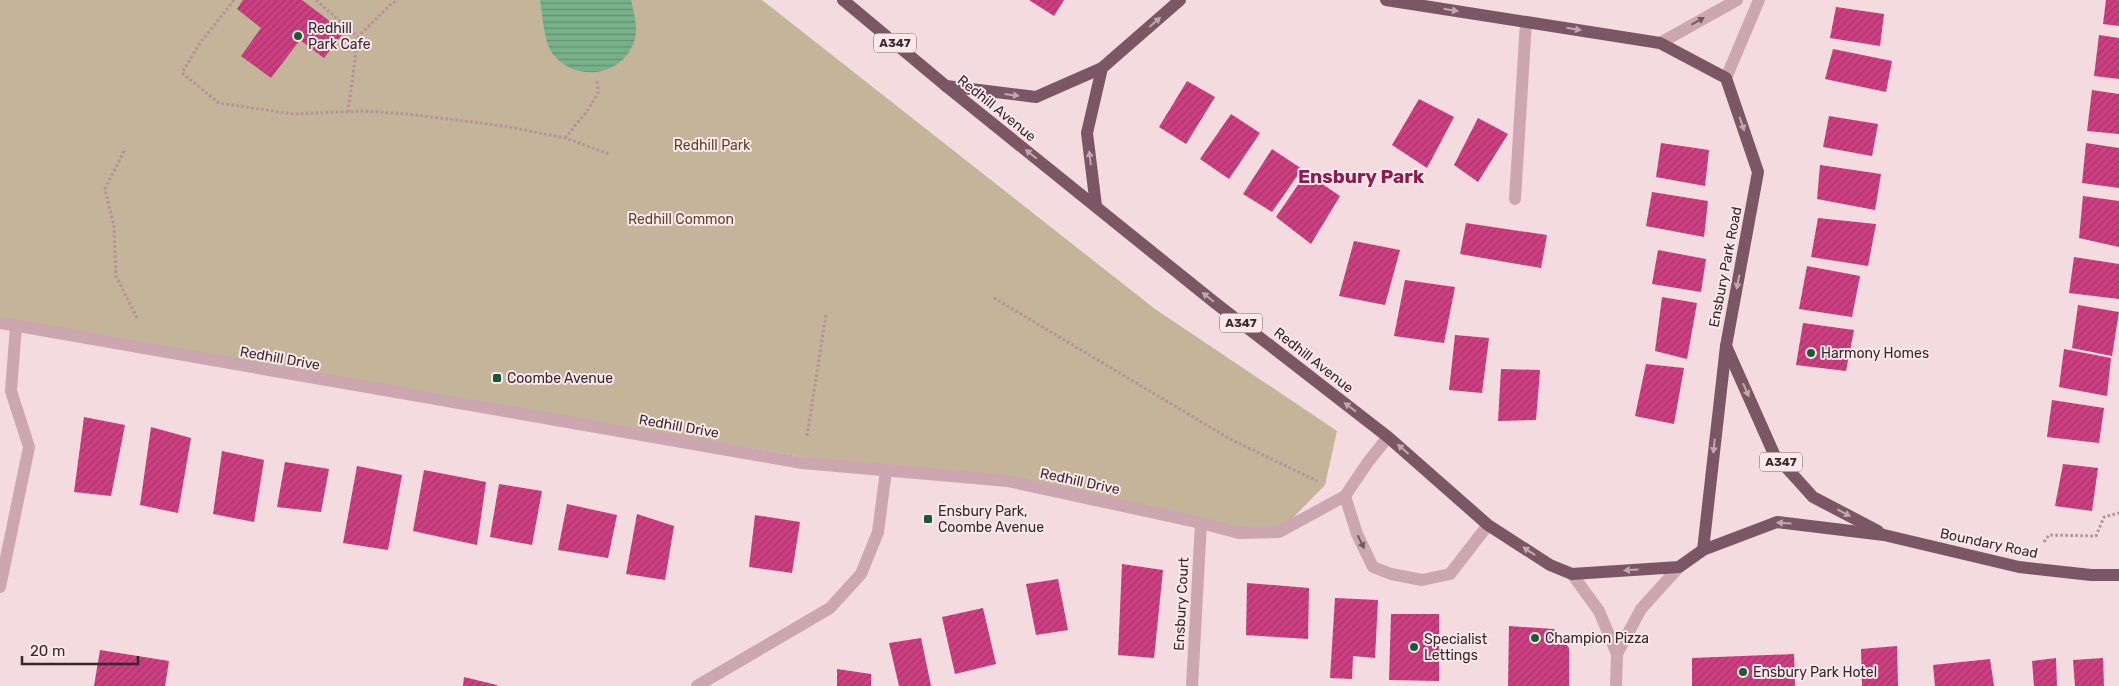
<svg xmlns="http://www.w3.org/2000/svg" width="2119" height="686" font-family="Rubik,sans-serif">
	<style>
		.park { fill: #c3b49a }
		.water { fill: url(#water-rules) }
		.building { fill: url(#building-hatch) }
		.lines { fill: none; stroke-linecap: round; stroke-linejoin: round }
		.path { stroke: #b8909b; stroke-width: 3; stroke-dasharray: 2.5 2.5; stroke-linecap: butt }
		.minor { stroke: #cca6b0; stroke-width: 12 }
		.major { stroke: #7b5765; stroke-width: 12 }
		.oneway { fill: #c1a7af }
		.oneway2 { fill: #735a62 }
		.poi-dot { fill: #1a5c32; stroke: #fbe8eb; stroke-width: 2 }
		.labels { text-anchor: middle; stroke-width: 4; stroke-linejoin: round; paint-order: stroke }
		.shield { fill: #fbe8eb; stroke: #726167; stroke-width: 1 }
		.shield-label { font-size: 12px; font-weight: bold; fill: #38272e }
		.poi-label { font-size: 14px; fill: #38272e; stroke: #fbe8eb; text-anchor: start }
		.street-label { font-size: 14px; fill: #38272e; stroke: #fbe8eb }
		.park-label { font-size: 14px; fill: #584829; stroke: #fbe8eb }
		.district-label { font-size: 19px; font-weight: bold; fill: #8c1b50; stroke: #fbe8eb }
	</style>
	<defs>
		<pattern id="water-rules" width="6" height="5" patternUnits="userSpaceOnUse" patternTransform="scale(1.25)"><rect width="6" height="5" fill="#78b28b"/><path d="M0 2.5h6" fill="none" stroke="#639172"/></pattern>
		<pattern id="building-hatch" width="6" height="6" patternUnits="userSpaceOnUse" patternTransform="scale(1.25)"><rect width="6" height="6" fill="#cd3f81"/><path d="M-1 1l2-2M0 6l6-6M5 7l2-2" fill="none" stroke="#a7356a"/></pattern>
	</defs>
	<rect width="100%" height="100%" fill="#f3dbdf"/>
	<!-- park -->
	<path class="park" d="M0 0H762L1155 309 1337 431 1325 485 1279 532 1239 533 1008 481 886 471 0 323Z"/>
	<!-- water -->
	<path class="water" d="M540 0H631C634 14 639 28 634 42 622 77 574 83 552 53 543 39 543 15 540 0Z"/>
	<!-- building -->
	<g class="building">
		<path d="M243 0H302L344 32 324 58 300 40 271 78 241 56 261 28 237 9Z"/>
		<path d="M1029 0H1064L1054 16Z"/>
		<path d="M2106 0H2119V26L2103 24Z"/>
		<path d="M1836 7 1884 14 1880 46 1830 38Z"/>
		<path d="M2099 35 2119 38V79L2094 76Z"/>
		<path d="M1833 49 1892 61 1886 92 1825 79Z"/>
		<path d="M1187 81 1215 97 1186 144 1159 127Z"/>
		<path d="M2092 90 2119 94V134L2087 131Z"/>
		<path d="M1419 99 1454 117 1427 168 1392 145Z"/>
		<path d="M1231 114 1260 133 1229 179 1200 159Z"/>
		<path d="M1829 116 1878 124 1872 156 1823 147Z"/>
		<path d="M1478 118 1508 134 1478 182 1454 165Z"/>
		<path d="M1661 143 1709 150 1705 186 1656 177Z"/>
		<path d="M2086 143 2119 148V188L2082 183Z"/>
		<path d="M1272 149 1302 169 1272 212 1243 194Z"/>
		<path d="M1820 165 1881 174 1875 210 1817 199Z"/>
		<path d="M1306 173 1340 196 1311 244 1276 217Z"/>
		<path d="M1652 192 1708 201 1704 237 1646 226Z"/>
		<path d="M2083 196 2119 201V247L2079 238Z"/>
		<path d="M1818 218 1876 224 1868 266 1811 257Z"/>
		<path d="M1466 223 1547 235 1541 268 1460 254Z"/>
		<path d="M1354 241 1400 250 1385 305 1339 296Z"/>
		<path d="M1658 250 1706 259 1701 292 1652 284Z"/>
		<path d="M2074 257 2119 264V299L2069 293Z"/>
		<path d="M1807 266 1860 276 1852 317 1799 309Z"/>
		<path d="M1405 280 1455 287 1444 343 1394 336Z"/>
		<path d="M1662 297 1697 303 1687 359 1655 351Z"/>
		<path d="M2078 305 2119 312 2112 356 2072 348Z"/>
		<path d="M1803 323 1854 330 1846 371 1796 365Z"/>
		<path d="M1455 335 1489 338 1482 393 1449 390Z"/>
		<path d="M2064 349 2111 358 2107 396 2059 387Z"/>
		<path d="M1646 364 1684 368 1674 424 1635 416Z"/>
		<path d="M1501 369 1540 370 1536 420 1498 421Z"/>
		<path d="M2052 400 2104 408 2099 443 2047 437Z"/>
		<path d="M84 417 125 425 111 496 74 492Z"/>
		<path d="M151 427 191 438 178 513 140 505Z"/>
		<path d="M222 451 264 460 254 522 213 514Z"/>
		<path d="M285 462 329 469 321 512 277 507Z"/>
		<path d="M2063 464 2098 468 2092 511 2055 506Z"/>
		<path d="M357 466 402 475 388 550 343 543Z"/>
		<path d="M424 470 486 482 477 545 413 531Z"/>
		<path d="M499 484 542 491 532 545 490 537Z"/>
		<path d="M567 504 617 515 608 558 558 550Z"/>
		<path d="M637 514 674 526 665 580 626 574Z"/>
		<path d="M755 515 800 522 792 573 749 567Z"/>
		<path d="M1122 564 1163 570 1154 658 1118 655Z"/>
		<path d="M1058 579 1068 630 1036 635 1026 584Z"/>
		<path d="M1247 583 1309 588 1308 639 1246 635Z"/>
		<path d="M1335 598 1378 600 1375 658 1353 656 1352 679 1330 678Z"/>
		<path d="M983 608 996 664 955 674 942 617Z"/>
		<path d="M1391 614H1439V681L1389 680Z"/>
		<path d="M1509 626 1554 629 1569 648V686H1508Z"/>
		<path d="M921 638 931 686H899L889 643Z"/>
		<path d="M1897 646 1898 686H1862L1861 649Z"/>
		<path d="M100 650 169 661 165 686H94Z"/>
		<path d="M1794 654 1795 686H1692V658Z"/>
		<path d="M2056 658 2057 686H2034L2032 661Z"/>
		<path d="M2103 658 2104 686H2075L2073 660Z"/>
		<path d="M1990 659 1994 686H1935L1933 665Z"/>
		<path d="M837 669 871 674V686H837Z"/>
		<path d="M464 677 497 685V686H463Z"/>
	</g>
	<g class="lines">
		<!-- path -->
		<g class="path">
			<path d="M234 0 200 43 182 73 219 103 293 114 363 111 407 114 504 126 565 138 609 154"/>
			<path d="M316 0 358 37"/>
			<path d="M348 112 358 37 391 4 398 0"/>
			<path d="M565 138 587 111 598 93 597 79"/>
			<path d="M124 151 105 189 114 226 116 276 138 320"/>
			<path d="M994 298 1230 439 1317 481"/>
			<path d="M807 436 826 315"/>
			<path d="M2044 542 2049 535 2096 536 2104 517 2119 513"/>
		</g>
		<!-- minor -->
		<g class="minor">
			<path d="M1660 43 1737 0"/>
			<path d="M1726 78 1759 0"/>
			<path d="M1515 199 1526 22"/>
			<path d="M0 323 802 463 1008 481 1201 523 1239 533 1279 532 1345 496 1368 462 1388 437"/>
			<path d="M1345 496 1357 534 1373 567 1391 574 1422 580 1450 574 1488 525"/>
			<path d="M1572 574 1599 611 1617 654 1616 686"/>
			<path d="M0 587 29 447 11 391 16 326"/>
			<path d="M1617 654 1641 609 1679 567"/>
			<path d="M697 686 830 608 861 574 878 532 886 471"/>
			<path d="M1192 686 1201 523"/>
		</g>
		<!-- major -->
		<g class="major">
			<path d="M843 0 946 86 1214 302 1388 437 1488 525 1550 565 1572 574 1679 567 1703 550 1777 522 1884 535 2019 567 2091 575H2119"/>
			<path d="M1386 0 1660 43 1726 78 1758 172 1726 346 1703 550"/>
			<path d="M946 86 1036 97 1102 68"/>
			<path d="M1096 206 1087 133 1102 68 1180 0"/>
			<path d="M1726 346 1774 454 1813 497 1878 531"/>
		</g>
	</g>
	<!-- one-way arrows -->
	<defs><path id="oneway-solid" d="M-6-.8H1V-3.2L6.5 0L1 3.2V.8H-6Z" transform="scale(1.25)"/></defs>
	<g class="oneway">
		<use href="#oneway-solid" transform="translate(1451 10) rotate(9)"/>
		<use href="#oneway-solid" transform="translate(1155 22) rotate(-41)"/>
		<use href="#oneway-solid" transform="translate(1574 29) rotate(9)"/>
		<use href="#oneway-solid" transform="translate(1012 95) rotate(7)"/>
		<use href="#oneway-solid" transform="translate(1742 124) rotate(71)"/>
		<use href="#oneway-solid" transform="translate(1031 154) rotate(-141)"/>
		<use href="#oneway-solid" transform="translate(1090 158) rotate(-97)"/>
		<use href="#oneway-solid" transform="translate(1738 282) rotate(101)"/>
		<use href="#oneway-solid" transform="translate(1208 297) rotate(-141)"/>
		<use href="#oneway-solid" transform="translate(1746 390) rotate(66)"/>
		<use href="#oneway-solid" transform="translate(1350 407) rotate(-142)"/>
		<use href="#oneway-solid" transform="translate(1714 446) rotate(96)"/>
		<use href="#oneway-solid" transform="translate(1403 449) rotate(-139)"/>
		<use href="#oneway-solid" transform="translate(1844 513) rotate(28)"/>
		<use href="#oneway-solid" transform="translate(1784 523) rotate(-176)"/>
		<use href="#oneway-solid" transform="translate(1529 551) rotate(-147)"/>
		<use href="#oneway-solid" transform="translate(1631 570) rotate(176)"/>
	</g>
	<g class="oneway2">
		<use href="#oneway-solid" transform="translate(1698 21) rotate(-29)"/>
		<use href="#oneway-solid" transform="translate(1361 542) rotate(63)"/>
	</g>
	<!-- markers -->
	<g class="poi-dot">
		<circle cx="298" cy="36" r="5"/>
		<circle cx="1811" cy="353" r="5"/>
		<rect x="492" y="373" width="10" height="10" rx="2.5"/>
		<rect x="923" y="514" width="10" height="10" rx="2.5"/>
		<circle cx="1535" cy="638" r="5"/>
		<circle cx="1414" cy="647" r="5"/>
		<circle cx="1743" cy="672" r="5"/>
	</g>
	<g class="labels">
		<!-- shield labels -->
		<g class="shield">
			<rect x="874" y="33.5" width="42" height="19" rx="4"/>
			<rect x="1220" y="313.5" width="42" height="19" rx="4"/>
			<rect x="1760" y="452.5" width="42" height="19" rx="4"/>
		</g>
		<g class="shield-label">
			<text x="895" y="47">A347</text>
			<text x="1241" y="327">A347</text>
			<text x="1781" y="466">A347</text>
		</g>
		<!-- poi labels -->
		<g class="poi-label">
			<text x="308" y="33">Redhill<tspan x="308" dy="16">Park Cafe</tspan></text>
			<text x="1821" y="358">Harmony Homes</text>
			<text x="507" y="383">Coombe Avenue</text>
			<text x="938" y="516">Ensbury Park,<tspan x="938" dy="16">Coombe Avenue</tspan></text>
			<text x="1545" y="643">Champion Pizza</text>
			<text x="1424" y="644">Specialist<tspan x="1424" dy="16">Lettings</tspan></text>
			<text x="1753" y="677">Ensbury Park Hotel</text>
		</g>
		<!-- street labels -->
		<g class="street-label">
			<text transform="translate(997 108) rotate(39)" y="5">Redhill Avenue</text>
			<text transform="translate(1725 267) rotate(-79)" y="5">Ensbury Park Road</text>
			<text transform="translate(280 358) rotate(10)" y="5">Redhill Drive</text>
			<text transform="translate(1314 360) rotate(38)" y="5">Redhill Avenue</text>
			<text transform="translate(679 426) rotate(10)" y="5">Redhill Drive</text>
			<text transform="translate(1080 481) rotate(12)" y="5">Redhill Drive</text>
			<text transform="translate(1989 543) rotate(12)" y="5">Boundary Road</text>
			<text transform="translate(1181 604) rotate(-87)" y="5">Ensbury Court</text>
		</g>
		<!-- park labels -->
		<g class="park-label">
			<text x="712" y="150">Redhill Park</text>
			<text x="681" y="224">Redhill Common</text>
		</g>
		<!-- district labels -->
		<g class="district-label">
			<text x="1361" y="183">Ensbury Park</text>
		</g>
	</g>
	<!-- scale -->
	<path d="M22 656v8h116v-8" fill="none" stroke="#38272e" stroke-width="2.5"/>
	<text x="30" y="656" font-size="15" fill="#38272e" stroke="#fbe8eb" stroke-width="4" paint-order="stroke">20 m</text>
</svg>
